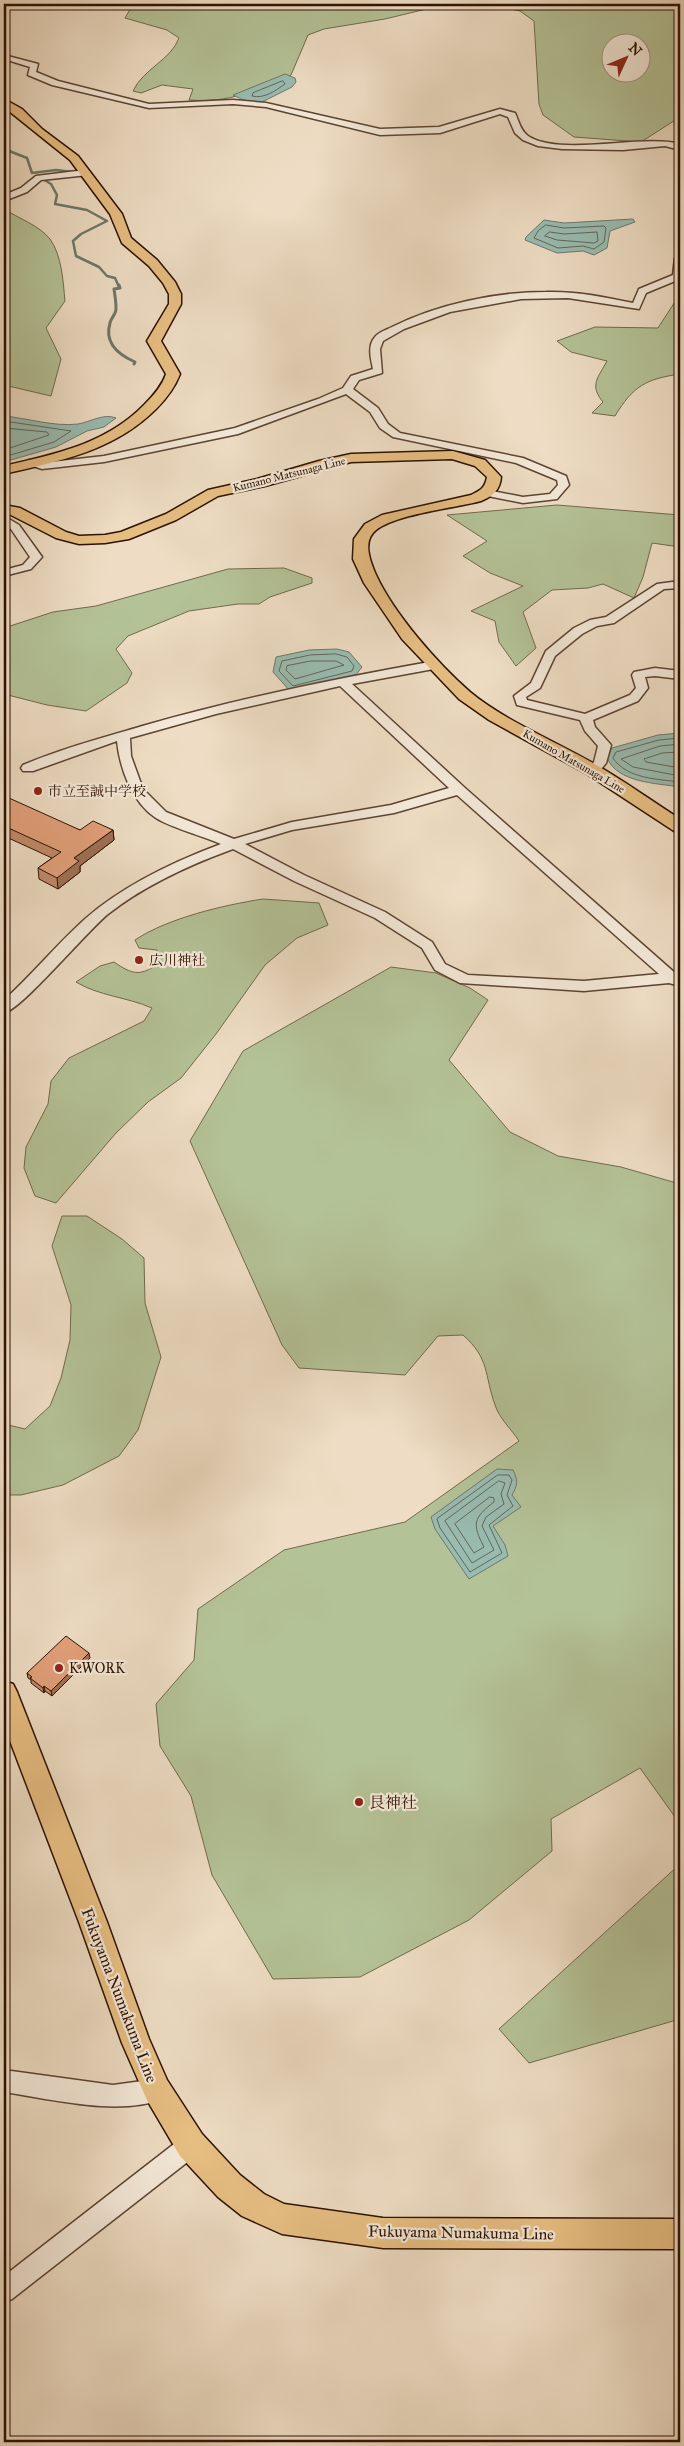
<svg xmlns="http://www.w3.org/2000/svg" width="684" height="2446" font-family="'IM FELL Great Primer','Noto Serif JP',serif">
	<style>
		.green { fill: #b4c297; stroke: #706a4c; fill-rule: evenodd }
		.water { fill: #99bcb1; stroke: #6e786b }
		.lines { fill: none; stroke-linecap: round; stroke-linejoin: round }
		.shore { stroke: #636659; stroke-width: 1 }
		.stream-far1 { stroke: #6e786b; stroke-width: 2.5 }
		.stream { stroke: #6e786b; stroke-width: 3 }
		.minor-casing { stroke: #5d4432; stroke-width: 3 }
		.major-casing { stroke: #2d1101; stroke-width: 3 }
		.minor { fill: #f4e9d9; fill-rule: evenodd }
		.major { fill: #e7be82; fill-rule: evenodd }
		.wall { fill: #c28a69; stroke: #2d1101 }
		.shaded-wall { fill: #9e7055; stroke: #2d1101 }
		.building { fill: #e2a07a; stroke: #2d1101 }
		.poi-dot { fill: #8f2418; stroke: #f4e9d9; stroke-width: 2 }
		.labels { text-anchor: middle; stroke-width: 4.5; stroke-linejoin: round; paint-order: stroke }
		.far-street-label { font-size: 11px; fill: #2d1101; stroke: #f4e9d9 }
		.poi-label { font-size: 14px; fill: #2d1101; stroke: #f4e9d9; text-anchor: start }
		.near-poi-label { font-size: 16px; fill: #2d1101; stroke: #f4e9d9; text-anchor: start }
		.near-street-label { font-size: 16px; fill: #2d1101; stroke: #f4e9d9 }
	</style>
	<rect width="100%" height="100%" fill="#eeddc4"/>
	<filter id="stains"><feTurbulence type="fractalNoise" baseFrequency=".004" numOctaves="4"/><feColorMatrix values="0 0 0 0 .2 0 0 0 0 .09 0 0 0 0 .02 0 0 0 .5 -.17"/></filter>
	<radialGradient id="worn" r=".72"><stop offset=".6" stop-color="#630" stop-opacity="0"/><stop offset="1" stop-color="#630" stop-opacity=".3"/></radialGradient>
	<!-- green -->
	<g class="green">
		<path d="M138 4H447L385 19 324 29 308 35 291 75C252 91 232 103 189 100L193 89 162 85 141 93 133 91C143 69 171 60 179 38L167 30 125 18 132 6Z"/>
		<path d="M487 4H680V117L641 142 574 137 543 115 539 104 534 21 520 11ZM612 42H642V72H612Z"/>
		<path d="M4 209C18 218 40 226 50 239 62 256 63 281 65 301L46 328 61 359 51 396 4 385Z"/>
		<path d="M680 294V374C646 379 633 386 615 416L592 413 603 402C589 385 598 378 607 361L571 352 557 341 595 327 658 328Z"/>
		<path d="M557 505 680 515V547L652 543 643 577 634 598 603 584 588 588 552 590 523 612 536 648 516 666 499 642 495 621 471 611 523 586 490 573 463 556 487 541 447 515Z"/>
		<path d="M284 568 312 578V583L270 597 259 604H238L189 611 128 636 116 649 132 673 127 683 86 711 47 705 4 694V628L53 612 96 606 228 569Z"/>
		<path d="M263 899 319 903 328 925 297 938 265 965 216 1034 181 1078 148 1102 116 1133 56 1203 35 1196 24 1168 26 1147 48 1104 51 1081 69 1058 144 1021 152 1008C127 997 99 996 76 982L100 966 114 962C132 974 139 977 158 964L157 950 139 948 135 940C168 918 224 905 263 899Z"/>
		<path d="M391 967 436 973 470 988 488 1000 449 1060 510 1132 558 1156 621 1167 680 1184V1824L640 1768 551 1819 552 1851 469 1920 360 1977 273 1979 212 1875 191 1796 160 1746 156 1704 194 1660 198 1609 284 1550 405 1522 519 1441C512 1430 499 1418 495 1405 484 1374 490 1359 463 1335L438 1336 405 1375 299 1368 282 1345 190 1141 243 1051Z"/>
		<path d="M62 1216H87L122 1239 144 1258 145 1303 161 1357 138 1430 119 1456 63 1485 21 1495H4V1424L25 1429 50 1406 61 1378 70 1340 71 1305 52 1246Z"/>
		<path d="M680 1864V2019L529 2063 499 2029Z"/>
	</g>
	<!-- water -->
	<g class="water">
		<path d="M285 74 295 78 296 82 292 87 264 101C253 105 243 100 233 95Z"/>
		<path d="M633 219 635 222 610 231 607 248 594 255 583 251 557 253 525 240 526 237 544 220 564 223Z"/>
		<path d="M4 416C27 418 54 427 78 424 90 422 104 413 116 418L104 427 87 431 56 447 4 462Z"/>
		<path d="M337 649 349 652 362 667 355 676 290 691 273 672 276 657 309 650Z"/>
		<path d="M680 733 678 764 680 787C656 783 618 783 607 758L612 748 658 735Z"/>
		<path d="M497 1469 513 1470C518 1480 518 1485 512 1495L521 1507 493 1526 505 1545 508 1556 469 1579 435 1529 431 1517Z"/>
	</g>
	<g class="lines">
		<!-- shore -->
		<g class="shore">
			<path d="M283 81 285 84C275 91 264 99 252 96L253 93Z"/>
			<path d="M546 225 564 228 604 226 606 228 604 242 594 249 583 246 558 248 534 238 538 231Z"/>
			<path d="M550 232 564 234 597 232 598 241 594 243 557 240 545 236Z"/>
			<path d="M4 421 71 431 54 442 4 457"/>
			<path d="M4 428 47 432 49 435 4 450"/>
			<path d="M336 654 347 657 354 666 352 671 293 686 279 671 282 661 310 655Z"/>
			<path d="M311 661H336L344 665 295 679 286 670 287 666Z"/>
			<path d="M680 738 659 740 616 752 613 758C627 779 658 779 680 782"/>
			<path d="M680 744 660 746 621 759 633 767 680 776"/>
			<path d="M680 752 662 753 644 759 646 762 680 768"/>
			<path d="M498 1475H509L512 1480 507 1495 513 1506 489 1525 502 1553 470 1572 440 1528 437 1519Z"/>
			<path d="M499 1481 505 1483 501 1494 504 1504 486 1517 482 1526 494 1550 472 1563 445 1521Z"/>
			<path d="M490 1497 494 1498V1502C473 1518 472 1524 484 1547L474 1553 455 1524Z"/>
		</g>
		<!-- stream-far1 -->
		<g class="stream-far1">
			<path d="M4 149 27 158 32 173 56 170 73 172"/>
			<path d="M43 179 51 184 57 195 55 204 87 210 107 221 81 234 73 241 76 256 99 267 107 276 115 278 119 287"/>
		</g>
		<!-- stream -->
		<path class="stream" d="M119 285 120 288 114 289C115 295 116 302 116 309 116 314 111 318 110 323 104 343 119 355 135 362L134 364"/>
		<!-- minor casing -->
		<g class="minor-casing">
			<g id="minor">
				<path d="M4 55 38 64 36 72 58 81 149 104 233 100 266 103 380 129 439 127 500 109 515 113C519 121 520 130 528 136 560 157 642 134 680 144V150L665 146 623 150 562 149 538 146 523 140 515 133 508 117 500 114 440 133 380 135 266 107 233 104 149 108 52 85 28 75 30 67 4 59Z"/>
				<path d="M85 170 89 173 88 175 41 180 27 192 4 201V195L21 188 36 176Z"/>
				<path d="M680 255V279L646 293 639 309 568 298 521 299 450 312 404 329 383 341 380 349 382 373 359 380 353 389 378 408 388 424 400 433 523 458 566 476 569 485 557 499 523 503 483 495V491L487 490 523 497 550 494 558 485 557 480 516 463 393 437 380 428 370 412 346 394 238 434 104 462 42 469 24 463 29 460 42 463 104 456 235 428 318 399 343 388 351 376 373 369C371 359 367 346 375 337 379 332 386 330 392 327 438 304 495 292 546 292 576 291 604 297 633 303L639 289 673 275 675 258Z"/>
				<path d="M4 516 19 525 42 557 31 569 4 576V570L23 565 30 557 11 529 4 524Z"/>
				<path d="M680 581V588L664 589 614 623 597 626 582 634 555 656 540 688 526 697 527 700 585 714 630 695 636 688 632 675 634 672 655 668 680 671V679L655 676 645 677 648 688 638 701 593 720 595 727 611 745 606 763 598 773H588L586 770 594 762 598 746 585 731 580 720 517 705 514 696 531 683 546 651 574 628 590 620 606 617 657 584Z"/>
				<path d="M435 661 441 665 439 668 352 684 465 788 675 973 680 972V986L669 983 584 991 460 983 435 970 422 948 375 918 294 881 233 849C189 865 145 885 108 914 86 932 22 1009 4 1013V1000C32 975 56 945 85 919 124 885 173 862 221 844 203 836 172 828 156 818 132 802 120 769 117 741L33 771H23L21 768 23 765C63 748 105 737 146 725 241 698 338 678 435 661ZM340 686 449 788 391 805 292 822 234 839 166 812 146 792 140 781 131 756 130 738 216 714ZM457 795 659 974 584 981 468 975 445 964 432 942 385 912 304 875 245 844 292 830 394 813Z"/>
				<path d="M4 2070 113 2085 157 2079 165 2082 168 2090 165 2098C119 2117 52 2099 4 2092Z"/>
				<path d="M191 2134 199 2137 202 2145 199 2153 12 2299 4 2303V2276L183 2137Z"/>
			</g>
		</g>
		<!-- major casing -->
		<g class="major-casing">
			<g id="major">
				<path d="M4 99 22 109 42 129 78 156 122 214 131 238 157 260 175 282 181 294V304L161 341 180 374C175 387 166 399 156 409 114 451 60 461 4 474V466C55 454 106 444 144 405 153 396 162 386 166 374L147 341 169 304V294L163 283 149 266 122 243 110 214 70 160 4 107Z"/>
				<path d="M453 451 485 460 501 477C500 490 493 496 481 501 455 508 396 514 376 530 362 541 370 561 376 575 394 614 437 663 470 692 503 720 559 743 598 766 626 782 653 802 680 819V832L674 831 587 774 489 720 459 699 402 639 364 583 353 559 354 539 365 524 382 515 471 495C481 490 485 488 487 477L475 466 452 459 351 462 265 486 218 496 176 520 129 539 105 543 79 544 56 538 11 515 4 513V505L20 508 66 532 79 536 105 535 121 532 166 514 208 490 257 479 319 461 351 454Z"/>
				<path d="M4 1681 13 1684 17 1692 107 1922 149 2039 167 2080 202 2134 240 2175 264 2194 284 2204 383 2218 680 2219V2249L383 2248 282 2234 242 2216 218 2197 180 2156 147 2100 122 2043 79 1922 4 1725Z"/>
			</g>
		</g>
		<!-- minor -->
		<use href="#minor" class="minor"/>
		<!-- major -->
		<use href="#major" class="major"/>
	</g>
	<!-- wall -->
	<g class="wall">
		<path d="M4 801 80 830H113L114 840 80 866V872L58 889 39 879 38 868 52 858 4 836Z"/>
		<path d="M90 1658 52 1696 45 1691 44 1693 31 1683V1680L28 1678 27 1673Z"/>
	</g>
	<!-- shaded-wall -->
	<g class="shaded-wall">
		<path d="M113 830 114 840 80 866V872L58 889 57 878 74 858Z"/>
		<path d="M89 1653 90 1658 52 1696 51 1691Z"/>
		<path d="M44 1686 45 1691 44 1693 43 1688Z"/>
	</g>
	<!-- building -->
	<g class="building">
		<path d="M9 798 80 830 93 821 113 830 74 858 79 861 57 878 38 868 61 852 4 826V801Z"/>
		<path d="M66 1636 89 1653 51 1691 44 1686 43 1688 30 1678 32 1677 27 1673Z"/>
	</g>
	<!-- markers -->
	<g class="poi-dot">
		<circle cx="38" cy="791" r="5"/>
		<circle cx="139" cy="960" r="5"/>
		<circle cx="59" cy="1668" r="5"/>
		<circle cx="359" cy="1802" r="5"/>
	</g>
	<g class="labels">
		<!-- far-street labels -->
		<g class="far-street-label">
			<text transform="translate(289 474) rotate(-14)" y="4">Kumano Matsunaga Line</text>
			<text transform="translate(574 761) rotate(30)" y="4">Kumano Matsunaga Line</text>
		</g>
		<!-- poi labels -->
		<g class="poi-label">
			<text x="48" y="796">市立至誠中学校</text>
			<text x="149" y="965">広川神社</text>
			<text x="69" y="1673">K.WORK</text>
		</g>
		<!-- near-poi labels -->
		<g class="near-poi-label">
			<text x="369" y="1808">艮神社</text>
		</g>
		<!-- near-street labels -->
		<g class="near-street-label">
			<text transform="translate(120 1995) rotate(69)" y="6">Fukuyama Numakuma Line</text>
			<text transform="translate(461 2232) rotate(1)" y="6">Fukuyama Numakuma Line</text>
		</g>
	</g>
	<!-- margin -->
	<rect width="684" height="2446" fill="none" stroke="#eeddc4" stroke-width="20"/>
	<rect x="5" y="5" width="674" height="2436" fill="none" stroke="#2d1101" stroke-width="2.5"/>
	<rect x="10" y="10" width="664" height="2426" fill="none" stroke="#2d1101"/>
	<!-- north arrow -->
	<g transform="translate(626 58) rotate(46)"><circle r="24" fill="#f4e9d9" stroke="#a49383"/>
	<path d="M0-4L9 19L0 12L-9 19Z" fill="#8f2418"/>
	<text y="-8" font-size="14" font-weight="bold" text-anchor="middle" fill="#2d1101">N</text>
	</g>
	<rect width="100%" height="100%" filter="url(#stains)"/>
	<rect width="100%" height="100%" fill="url(#worn)"/>
</svg>
